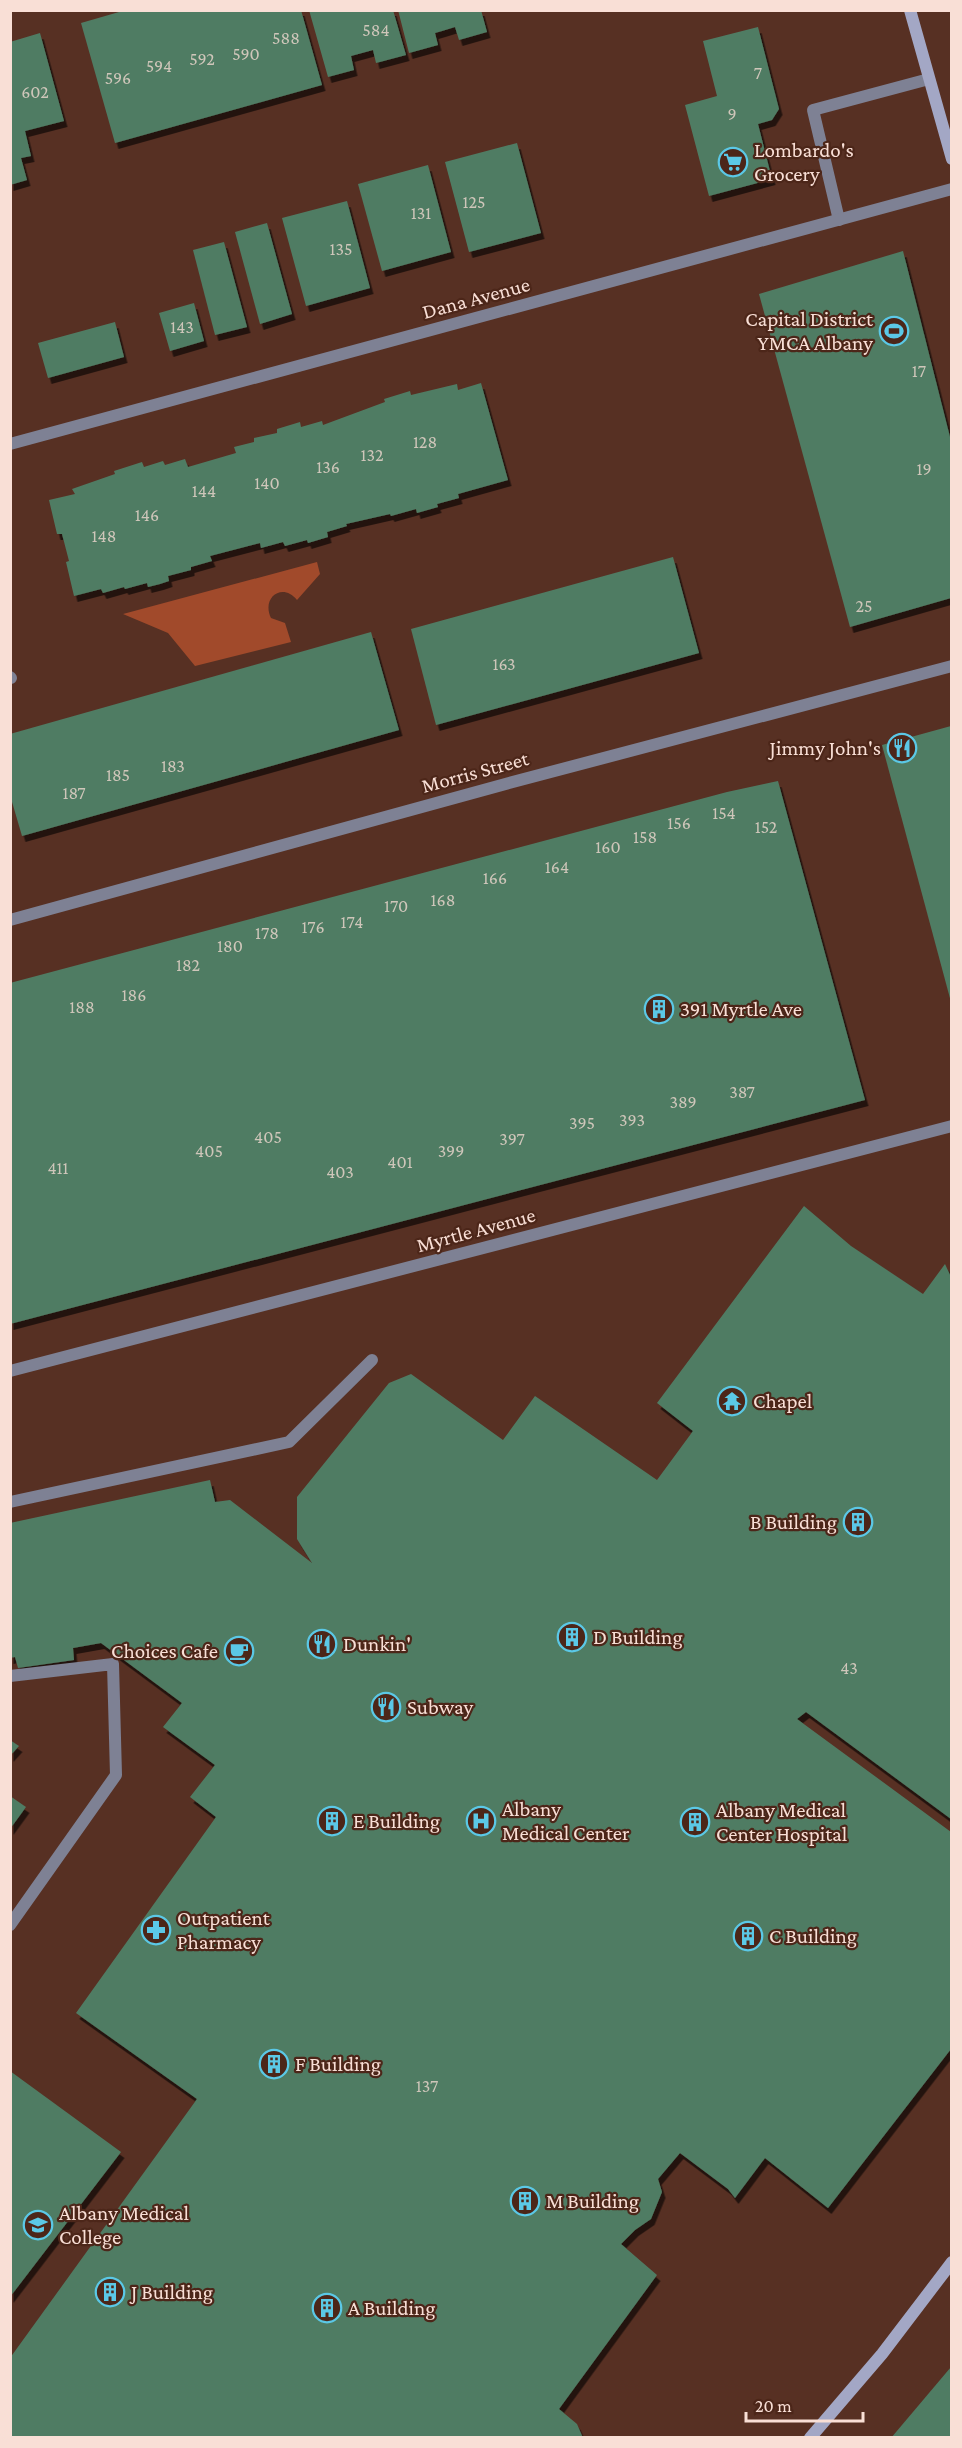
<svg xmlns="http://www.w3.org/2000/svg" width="962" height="2448" font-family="'Crimson Pro',serif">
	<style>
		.green { fill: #a14a2b }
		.building { fill: #507c64; filter: url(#shadow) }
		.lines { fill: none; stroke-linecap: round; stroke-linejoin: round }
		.lane { stroke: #7e8194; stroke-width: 12 }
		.street { stroke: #7e8194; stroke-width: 12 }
		.secondary { stroke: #a3a7c5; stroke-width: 12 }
		.labels { text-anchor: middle; stroke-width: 4.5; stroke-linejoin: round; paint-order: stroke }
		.number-label { font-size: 18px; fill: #cfc6ba }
		.poi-label { font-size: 21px; fill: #f9dfd6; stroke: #4c2619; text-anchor: start }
		.street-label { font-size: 21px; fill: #f9dfd6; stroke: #4c2619 }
	</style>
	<defs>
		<filter id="shadow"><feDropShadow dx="3.5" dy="6" stdDeviation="0" flood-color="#0009"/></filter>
	</defs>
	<rect width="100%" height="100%" fill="#573023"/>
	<!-- green -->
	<path class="green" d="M317 562 320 574 297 600C283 582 261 597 271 618L285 623 291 642 195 666 168 633 123 614Z"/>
	<!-- building -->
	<g class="building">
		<path d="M126 10H301L322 85 115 143 81 23Z"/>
		<path d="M309 10H393L406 55 376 63 373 50 351 56 354 70 328 77Z"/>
		<path d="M398 10H481L487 32 459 40 455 27 442 31 435 33 438 45 409 53Z"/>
		<path d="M758 27 779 109 772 120 758 124 772 179 709 196 685 105 717 96 703 41Z"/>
		<path d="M40 33 64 121 25 131 31 156 21 158 27 180 10 185V42Z"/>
		<path d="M517 143 541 233 469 252 445 162Z"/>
		<path d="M428 165 451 252 382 271 358 184Z"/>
		<path d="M347 201 370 288 306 306 282 218Z"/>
		<path d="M267 223 292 314 260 324 235 232Z"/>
		<path d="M224 242 247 327 215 335 193 250Z"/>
		<path d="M903 251 951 441V598L850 627 759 294Z"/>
		<path d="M194 303 204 341 170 351 159 313Z"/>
		<path d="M115 322 124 357 48 378 38 343Z"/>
		<path d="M481 383 508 480 458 494 459 498 437 504 438 507 417 513 416 509 391 516 390 514 346 524 347 526 327 532 328 537 308 543 307 540 285 546 283 542 261 548 260 543 210 556 212 561 191 567V570L168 576 169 581 160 584 148 587 147 583 125 589 124 587 103 593 101 589 74 596 66 562 69 561 62 534H57L49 500 75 494 72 489 115 474 114 471 142 462 144 467 163 461 165 465 185 459 188 467 236 453 234 447 254 442V438L277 433V429L300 422 301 427 322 421 323 425 385 402 384 399 410 391 411 395 457 384 458 390Z"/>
		<path d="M673 557 699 653 436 725 411 629Z"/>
		<path d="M371 632 399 730 22 836 10 795V734Z"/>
		<path d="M951 726V1002L882 745Z"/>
		<path d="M778 781 865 1100 10 1324V983L727 792Z"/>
		<path d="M804 1206 851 1246 923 1294 945 1264 951 1277V1819L806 1712 797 1719 951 1832V2049L828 2208 765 2158 735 2198 728 2189 680 2153 658 2179 662 2192 651 2219 635 2230 621 2244 657 2275 559 2409 577 2424 583 2438H10V2358L197 2099 76 2013 216 1817 190 1797 215 1765 163 1727 182 1703 101 1643 73 1648 74 1660 18 1668 15 1657 10 1658V1523L210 1480 215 1502 230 1500 312 1563 297 1539V1497L389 1383 411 1374 503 1440 535 1396 657 1480 693 1431 657 1403Z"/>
		<path d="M10 1740 19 1746 10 1756Z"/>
		<path d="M10 1796 26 1807 10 1829Z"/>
		<path d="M10 2071 121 2152 10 2297Z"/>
		<path d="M951 2367V2438H891Z"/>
	</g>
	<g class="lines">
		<!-- lane -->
		<g class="lane">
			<path d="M839 220 813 110 929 79"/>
			<path d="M10 677 11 678"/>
			<path d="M10 1502 289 1442 372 1360"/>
			<path d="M10 1676 113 1664 116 1775 10 1925"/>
		</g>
		<!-- street -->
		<g class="street">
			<path d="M10 444 952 189"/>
			<path d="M10 920 509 783 952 666"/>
			<path d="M10 1371 952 1126"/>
		</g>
		<!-- secondary -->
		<g class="secondary">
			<path d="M910 10 952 159"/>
			<path d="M810 2438 882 2354 952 2262"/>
		</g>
	</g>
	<!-- icons -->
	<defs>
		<g id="supermarket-ring" transform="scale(1.5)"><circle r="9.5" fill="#4c2619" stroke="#5bc8e6" stroke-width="1.5"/><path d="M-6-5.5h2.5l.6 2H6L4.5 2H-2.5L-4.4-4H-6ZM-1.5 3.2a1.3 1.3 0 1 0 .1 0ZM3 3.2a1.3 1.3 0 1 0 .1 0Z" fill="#5bc8e6"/></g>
		<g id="stadium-ring" transform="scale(1.5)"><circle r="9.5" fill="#4c2619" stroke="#5bc8e6" stroke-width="1.5"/><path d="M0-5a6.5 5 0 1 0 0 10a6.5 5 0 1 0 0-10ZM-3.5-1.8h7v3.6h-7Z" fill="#5bc8e6"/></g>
		<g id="restaurant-ring" transform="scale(1.5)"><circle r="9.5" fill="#4c2619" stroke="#5bc8e6" stroke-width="1.5"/><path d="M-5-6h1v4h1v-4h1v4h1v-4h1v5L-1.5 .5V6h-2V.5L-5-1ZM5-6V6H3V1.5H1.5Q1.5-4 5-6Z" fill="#5bc8e6"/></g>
		<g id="building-ring" transform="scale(1.5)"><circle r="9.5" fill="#4c2619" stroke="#5bc8e6" stroke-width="1.5"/><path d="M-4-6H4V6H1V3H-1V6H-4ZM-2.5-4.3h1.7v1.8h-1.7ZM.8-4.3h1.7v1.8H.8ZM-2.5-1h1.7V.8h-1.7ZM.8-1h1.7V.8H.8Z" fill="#5bc8e6"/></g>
		<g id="temple-ring" transform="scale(1.5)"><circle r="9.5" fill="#4c2619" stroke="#5bc8e6" stroke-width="1.5"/><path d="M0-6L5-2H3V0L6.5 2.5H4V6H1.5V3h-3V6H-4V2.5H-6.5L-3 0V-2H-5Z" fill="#5bc8e6"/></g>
		<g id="cafe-ring" transform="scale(1.5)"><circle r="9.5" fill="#4c2619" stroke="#5bc8e6" stroke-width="1.5"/><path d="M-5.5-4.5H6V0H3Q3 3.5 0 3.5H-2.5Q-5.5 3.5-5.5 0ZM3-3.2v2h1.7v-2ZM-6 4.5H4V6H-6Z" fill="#5bc8e6"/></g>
		<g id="hospital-ring" transform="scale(1.5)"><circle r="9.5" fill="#4c2619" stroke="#5bc8e6" stroke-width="1.5"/><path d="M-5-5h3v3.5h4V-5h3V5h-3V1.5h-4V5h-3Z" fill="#5bc8e6"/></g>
		<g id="pharmacy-ring" transform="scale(1.5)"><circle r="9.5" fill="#4c2619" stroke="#5bc8e6" stroke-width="1.5"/><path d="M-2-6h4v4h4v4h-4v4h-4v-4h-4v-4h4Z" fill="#5bc8e6"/></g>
		<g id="university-ring" transform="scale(1.5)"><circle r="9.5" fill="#4c2619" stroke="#5bc8e6" stroke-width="1.5"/><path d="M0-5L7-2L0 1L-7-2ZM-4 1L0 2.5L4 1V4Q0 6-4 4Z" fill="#5bc8e6"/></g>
	</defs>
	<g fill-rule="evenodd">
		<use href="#supermarket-ring" x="733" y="162"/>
		<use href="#stadium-ring" x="894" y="331"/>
		<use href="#restaurant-ring" x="902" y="748"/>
		<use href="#building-ring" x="659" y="1009"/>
		<use href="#temple-ring" x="732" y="1401"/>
		<use href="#building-ring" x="858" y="1522"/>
		<use href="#building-ring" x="572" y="1637"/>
		<use href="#restaurant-ring" x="322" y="1644"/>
		<use href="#cafe-ring" x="239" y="1651"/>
		<use href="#restaurant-ring" x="386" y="1707"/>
		<use href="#building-ring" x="332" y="1821"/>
		<use href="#hospital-ring" x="481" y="1821"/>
		<use href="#building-ring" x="695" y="1822"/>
		<use href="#pharmacy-ring" x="156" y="1930"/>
		<use href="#building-ring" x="748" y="1936"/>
		<use href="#building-ring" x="274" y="2064"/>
		<use href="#building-ring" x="525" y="2201"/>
		<use href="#university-ring" x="38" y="2225"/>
		<use href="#building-ring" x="110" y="2292"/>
		<use href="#building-ring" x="327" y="2308"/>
	</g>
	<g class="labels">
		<!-- number labels -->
		<g class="number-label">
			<text x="376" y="36">584</text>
			<text x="286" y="44">588</text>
			<text x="246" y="60">590</text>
			<text x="202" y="65">592</text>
			<text x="159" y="72">594</text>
			<text x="758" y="79">7</text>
			<text x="118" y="84">596</text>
			<text x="35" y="98">602</text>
			<text x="732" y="120">9</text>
			<text x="474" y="208">125</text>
			<text x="421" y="219">131</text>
			<text x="341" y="255">135</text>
			<text x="182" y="333">143</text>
			<text x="919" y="377">17</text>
			<text x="425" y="448">128</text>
			<text x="372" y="461">132</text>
			<text x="328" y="473">136</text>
			<text x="924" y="475">19</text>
			<text x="267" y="489">140</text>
			<text x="204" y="497">144</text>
			<text x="147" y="521">146</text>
			<text x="104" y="542">148</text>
			<text x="864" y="612">25</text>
			<text x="504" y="670">163</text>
			<text x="173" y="772">183</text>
			<text x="118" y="781">185</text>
			<text x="74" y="799">187</text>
			<text x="724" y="819">154</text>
			<text x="679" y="829">156</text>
			<text x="766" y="833">152</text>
			<text x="645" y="843">158</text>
			<text x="608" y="853">160</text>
			<text x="557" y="873">164</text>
			<text x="495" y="884">166</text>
			<text x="443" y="906">168</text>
			<text x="396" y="912">170</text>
			<text x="352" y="928">174</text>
			<text x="313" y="933">176</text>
			<text x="267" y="939">178</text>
			<text x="230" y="952">180</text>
			<text x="188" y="971">182</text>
			<text x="134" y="1001">186</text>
			<text x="82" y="1013">188</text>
			<text x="742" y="1098">387</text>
			<text x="683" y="1108">389</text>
			<text x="632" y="1126">393</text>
			<text x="582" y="1129">395</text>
			<text x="268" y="1143">405</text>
			<text x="512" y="1145">397</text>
			<text x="209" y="1157">405</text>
			<text x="451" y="1157">399</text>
			<text x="400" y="1168">401</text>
			<text x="58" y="1174">411</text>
			<text x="340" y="1178">403</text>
			<text x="849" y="1674">43</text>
			<text x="427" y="2092">137</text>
		</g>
		<!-- poi labels -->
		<g class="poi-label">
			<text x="754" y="157">Lombardo's<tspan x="754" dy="24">Grocery</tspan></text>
			<text x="873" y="326" text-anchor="end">Capital District<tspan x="873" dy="24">YMCA Albany</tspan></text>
			<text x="881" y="755" text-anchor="end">Jimmy John's</text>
			<text x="680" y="1016">391 Myrtle Ave</text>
			<text x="753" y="1408">Chapel</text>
			<text x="837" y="1529" text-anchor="end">B Building</text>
			<text x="593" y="1644">D Building</text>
			<text x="343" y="1651">Dunkin'</text>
			<text x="218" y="1658" text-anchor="end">Choices Cafe</text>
			<text x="407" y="1714">Subway</text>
			<text x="502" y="1816">Albany<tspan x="502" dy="24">Medical Center</tspan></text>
			<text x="716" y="1817">Albany Medical<tspan x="716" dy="24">Center Hospital</tspan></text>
			<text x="353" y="1828">E Building</text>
			<text x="177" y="1925">Outpatient<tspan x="177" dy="24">Pharmacy</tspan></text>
			<text x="769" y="1943">C Building</text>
			<text x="295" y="2071">F Building</text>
			<text x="546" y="2208">M Building</text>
			<text x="59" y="2220">Albany Medical<tspan x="59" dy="24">College</tspan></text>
			<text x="131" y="2299">J Building</text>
			<text x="348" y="2315">A Building</text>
		</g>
		<!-- street labels -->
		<g class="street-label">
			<text transform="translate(476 298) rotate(-15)" y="7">Dana Avenue</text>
			<text transform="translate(475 772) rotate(-15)" y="7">Morris Street</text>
			<text transform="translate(476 1230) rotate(-15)" y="7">Myrtle Avenue</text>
		</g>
	</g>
	<!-- border -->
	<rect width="962" height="2448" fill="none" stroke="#f9dfd6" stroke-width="24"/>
	<!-- scale -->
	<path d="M746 2412v9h117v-9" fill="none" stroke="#f9dfd6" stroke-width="3"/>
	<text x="755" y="2412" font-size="18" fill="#f9dfd6" stroke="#4c2619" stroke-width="4.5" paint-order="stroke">20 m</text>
</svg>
